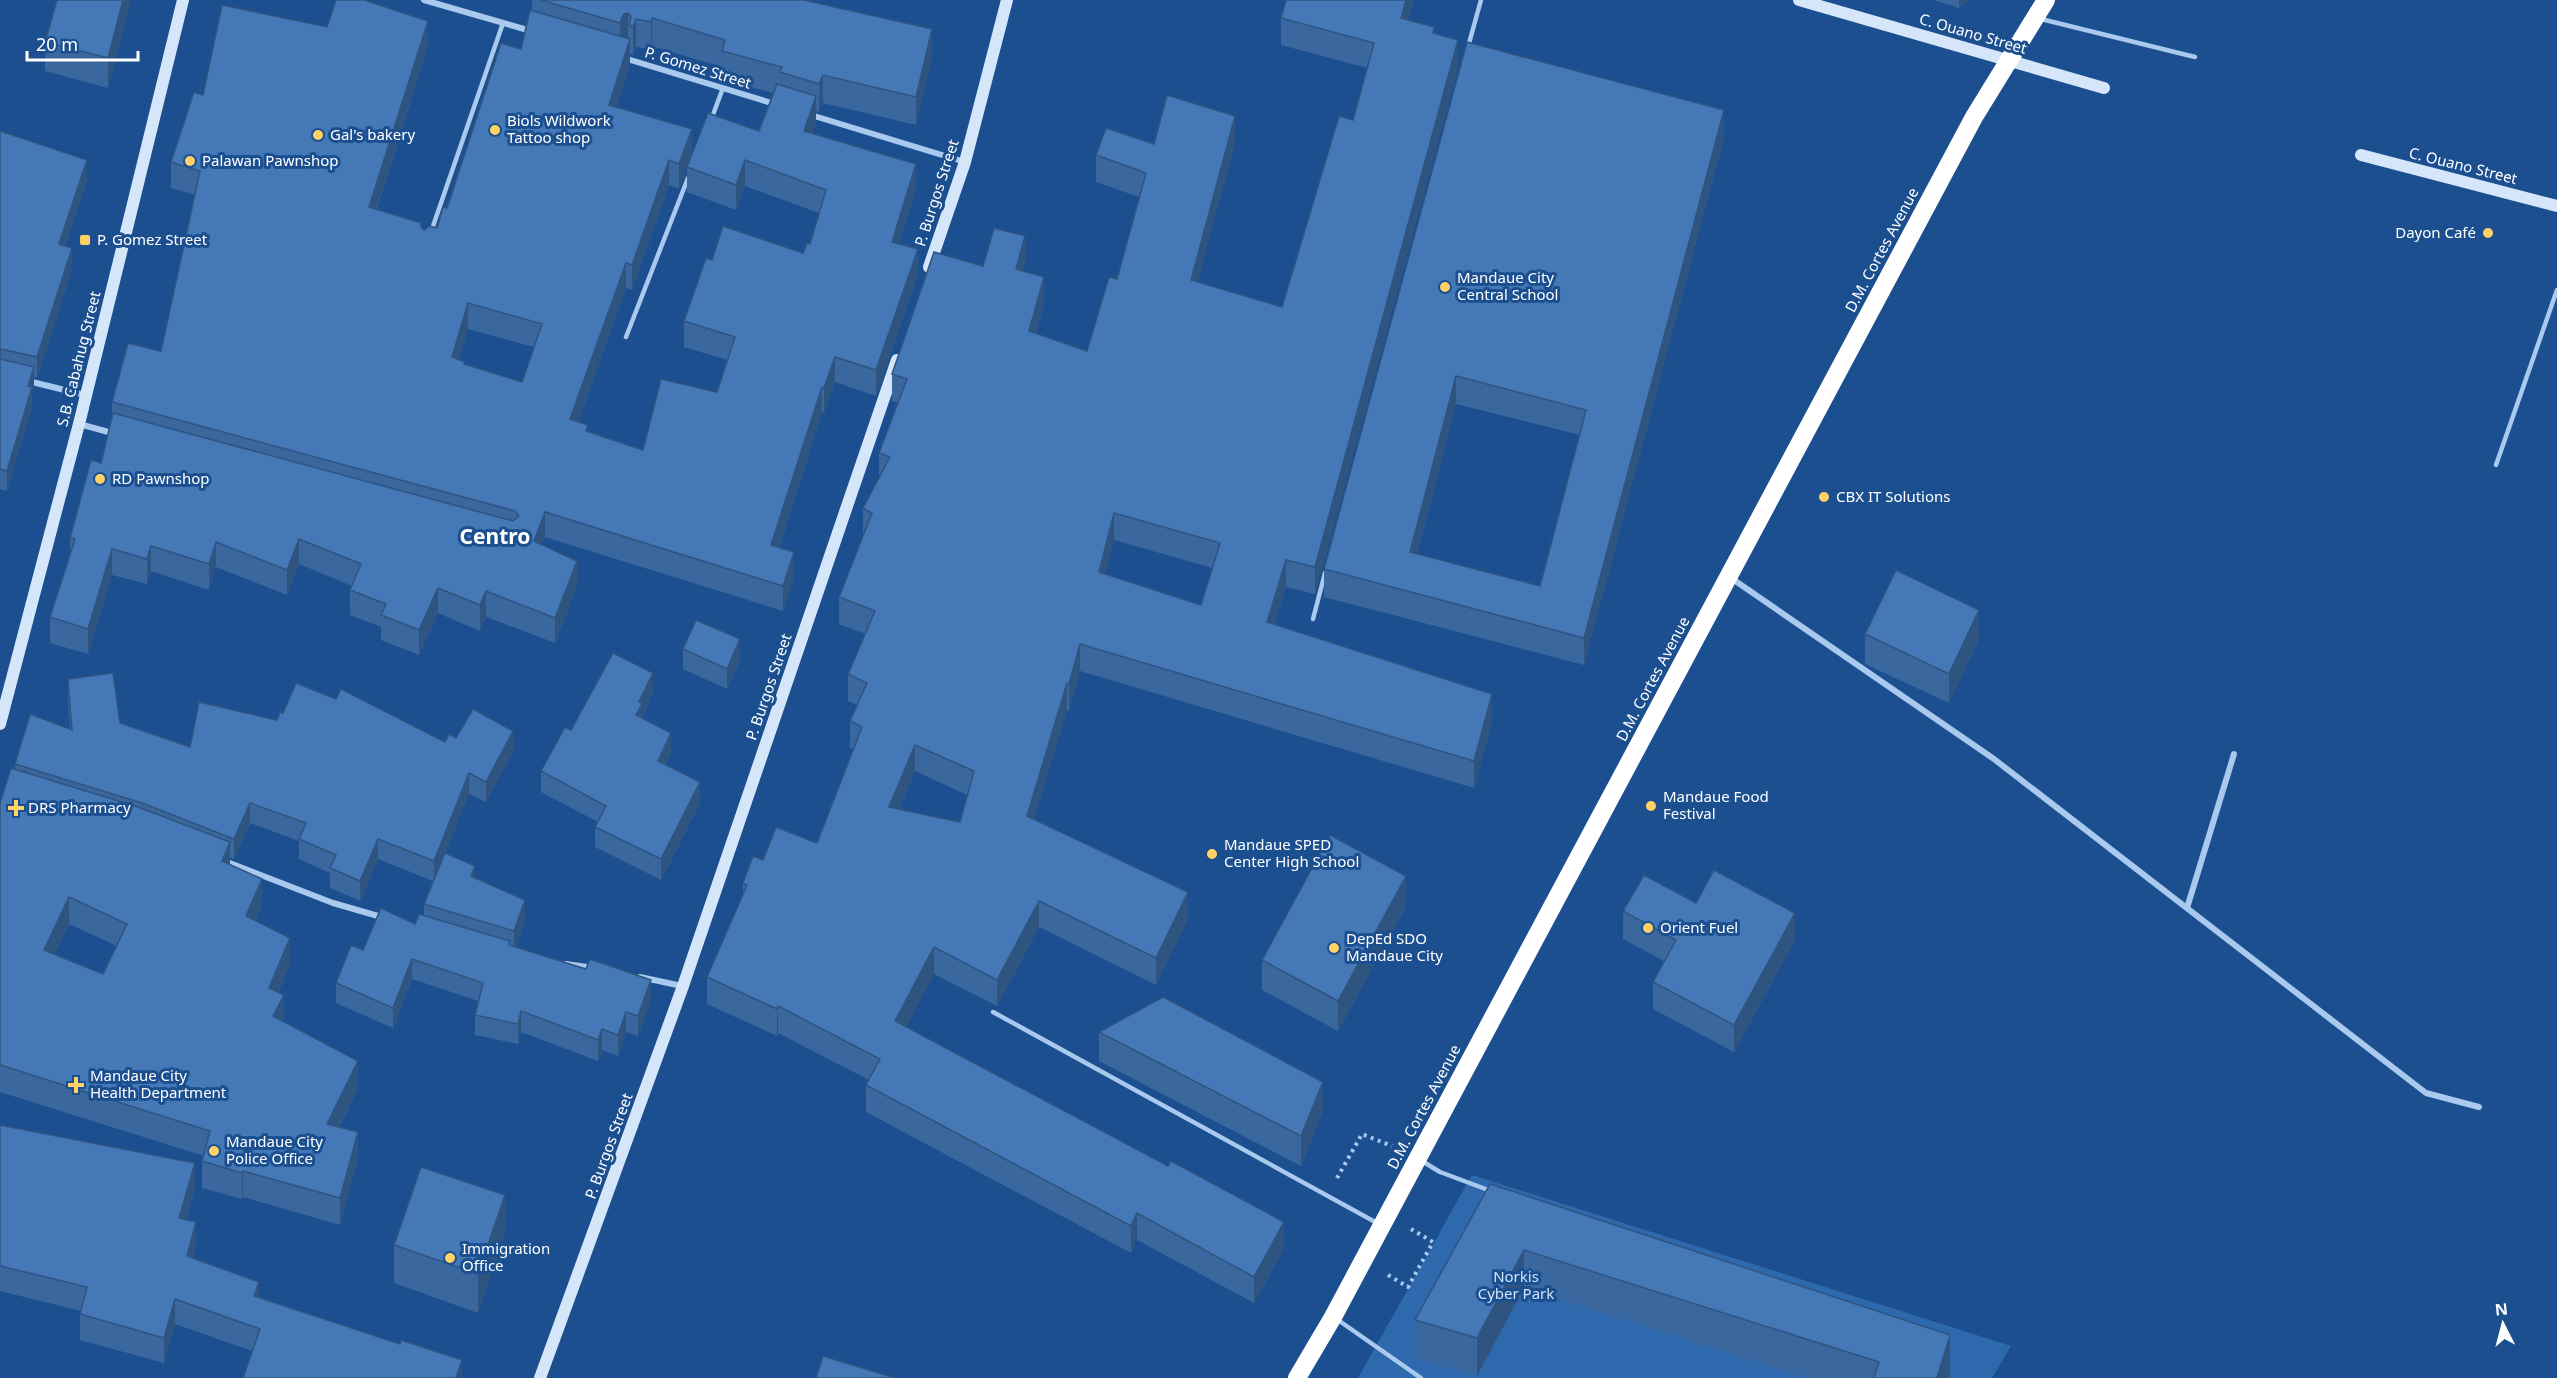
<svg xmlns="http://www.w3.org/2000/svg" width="2557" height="1378" font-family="'Noto Sans',sans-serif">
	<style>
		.green { fill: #2e69ad }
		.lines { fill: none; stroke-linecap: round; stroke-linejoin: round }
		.path { stroke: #a9c9ee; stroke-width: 4; stroke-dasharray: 3 4.5; stroke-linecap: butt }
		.lane { stroke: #a9c9ee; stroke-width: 4.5 }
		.street { stroke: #a9c9ee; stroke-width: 6 }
		.secondary { stroke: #d6e6fa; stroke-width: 12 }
		.highway { stroke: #fff; stroke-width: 18 }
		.wall { fill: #3a679d; fill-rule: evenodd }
		.shaded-wall { fill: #305480 }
		.building { fill: #4478b7; stroke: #305480; stroke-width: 1.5; fill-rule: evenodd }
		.poi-dot { fill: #ffd166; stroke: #1b4f8f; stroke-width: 2 }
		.labels { text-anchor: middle; stroke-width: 6; stroke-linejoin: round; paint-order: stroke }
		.street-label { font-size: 15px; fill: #fff; stroke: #1b4f8f }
		.poi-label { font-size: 15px; fill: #fff; stroke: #1b4f8f; text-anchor: start }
		.park-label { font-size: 15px; fill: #cfe3fa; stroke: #1b4f8f }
		.district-label { font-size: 21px; font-weight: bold; fill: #fff; stroke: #1b4f8f }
	</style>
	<rect width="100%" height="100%" fill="#1b4f8f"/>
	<!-- green -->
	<path class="green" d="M1472 1175 2011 1346 1992 1378H1358Z"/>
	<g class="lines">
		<!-- path -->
		<g class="path">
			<path d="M1337 1178 1362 1134 1392 1146"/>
			<path d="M1388 1275 1408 1287 1433 1242 1411 1229"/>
		</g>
		<!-- lane -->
		<g class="lane">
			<path d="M2041 19 2195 57"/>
			<path d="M1468 47 1481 0"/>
			<path d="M711 120 723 88"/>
			<path d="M431 232 503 23"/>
			<path d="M626 337 688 178"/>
			<path d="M2496 465 2557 290"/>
			<path d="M1313 619 1325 573"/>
			<path d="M993 1012 1377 1223"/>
			<path d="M1422 1161 1440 1172 1491 1191"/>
			<path d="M1338 1320 1421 1378"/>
		</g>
		<!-- street -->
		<g class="street">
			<path d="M424 0 531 31"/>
			<path d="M624 58 778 105"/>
			<path d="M811 115 965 162"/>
			<path d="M28 381 85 395"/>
			<path d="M79 424 116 434"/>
			<path d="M1731 578 1994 759 2426 1093 2479 1107"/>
			<path d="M222 860 333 903 385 918"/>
			<path d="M2187 908 2234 754"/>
			<path d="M566 964 594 968"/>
			<path d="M640 977 682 986"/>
		</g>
		<!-- secondary -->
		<g class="secondary">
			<path d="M1799 0 2104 88"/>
			<path d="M2361 155 2557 206"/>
			<path d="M929 267 965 162 1007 0"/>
			<path d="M0 724 79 424 183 0"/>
			<path d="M540 1378 683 986 897 360"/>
		</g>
		<!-- highway -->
		<path class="highway" d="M1297 1378 1333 1317 1974 117 2046 0"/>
	</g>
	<!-- wall -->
	<g class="wall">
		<path d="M131 0 108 88 45 71V42Z"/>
		<path d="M532 0H804L932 57 916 125 823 103 819 112 816 111V122L812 133 916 189 899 244 918 274 876 396 835 382 824 413 822 412 779 548 794 577 783 611 545 537 542 545 577 586 555 643 486 617 480 631 438 613 419 655 381 640V627L350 615V590L352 586 299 564 287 595 216 567 209 590 151 571 147 584 112 575 88 654 50 643V617L70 555V538L101 463 112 419V402L161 351 195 195 171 188V162L203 95 327 27 428 46 377 209 421 227 424 230 437 228 521 49 532 11ZM652 46 722 67V79L773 93 759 131 692 154 616 108 630 65V54L633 55 636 47 651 50ZM687 167V192L736 210 745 186 819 213 810 244 803 253 712 260 684 321V347L727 360 717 392 643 450 588 432 578 422 626 288 632 290 669 185 679 189ZM468 329 534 347 522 382 465 364 459 360Z"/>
		<path d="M1286 0H1414L1408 20 1434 34 1458 67 1315 594 1286 587 1274 625 1492 721 1474 788 1080 671 1069 711 1067 710 1034 819 1188 919 1156 985 1039 927 997 1006 934 974 906 1027 1284 1249 1254 1303 1137 1240 1131 1253 866 1112V1085L869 1080 778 1033 777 1036 707 1004V977L743 895V883L763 860 817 843 854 750 850 748V721L857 705 848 701V674L865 634 839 624V597L863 535V508L879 479V453L898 403 892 401V374L983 266 1025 263 1023 271 1044 304 1036 333 1087 351 1117 279 1139 197 1096 182V155L1154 144 1235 143 1197 282 1282 307 1353 120 1367 68 1281 45V18ZM1114 540 1212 568 1201 605 1105 574ZM915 771 967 795 960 822 899 809Z"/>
		<path d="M1934 0H1970L1959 8Z"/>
		<path d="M1467 42 1724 137 1584 665 1324 597V569ZM1456 404 1580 435 1540 586 1417 554Z"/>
		<path d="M0 131 87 180 65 246 72 269 37 378 34 377V388L32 393V407L7 491 0 489Z"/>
		<path d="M1865 634 1979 639 1949 703 1865 664Z"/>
		<path d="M683 649 740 660 727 689 683 669Z"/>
		<path d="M68 679 120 723 190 747 277 720 283 713 445 742 456 738 513 752 486 802 469 794 439 867 475 878 525 920 516 947 651 1000 638 1036 626 1032 618 1056 602 1050 598 1061 521 1032 518 1044 475 1035V1015L478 1001 412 979 393 1028 336 1003V983L363 950 415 924 424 915V904L433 881 378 859 360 901 330 888V873L299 859V841L250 823 234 859 230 857V865L262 905 256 920 290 964 278 993 284 1022 358 1088 339 1127 358 1159 340 1225 243 1197 242 1199 202 1188V1161L204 1156 0 1092V803L15 769V764L70 729 68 699ZM69 924 117 946 103 974 54 955Z"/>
		<path d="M653 693 642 718 671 753 665 765 700 802 661 880 595 847V827L598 822 541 792V771L571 730Z"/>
		<path d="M1696 903 1795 940 1734 1052 1653 1009V982L1664 961 1623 939V911Z"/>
		<path d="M1406 906 1338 1031 1262 990V960Z"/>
		<path d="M1099 1032 1323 1111 1301 1166 1099 1061Z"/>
		<path d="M0 1125 195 1188 186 1220 196 1248 193 1258 259 1297 462 1378 252 1351 175 1324 164 1363 80 1340V1314L81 1311 0 1291Z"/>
		<path d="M1490 1184 1950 1373 1949 1378H1808L1524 1288 1477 1376 1415 1358V1320Z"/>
		<path d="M505 1234 478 1313 394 1283V1245Z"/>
	</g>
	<!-- shaded-wall -->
	<g class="shaded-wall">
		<path d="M123 0H131L108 88V58Z"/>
		<path d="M1406 0H1414L1401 45V18Z"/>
		<path d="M1959 0H1970L1959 8Z"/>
		<path d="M628 13V41L620 51V23L624 14Z"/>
		<path d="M652 18V46L651 50V22Z"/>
		<path d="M636 19V47L633 55V27Z"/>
		<path d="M428 21V46L369 232V207Z"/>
		<path d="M932 29V57L916 125V97Z"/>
		<path d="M630 39V65L609 131V105Z"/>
		<path d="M1458 40V67L1315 594V567Z"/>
		<path d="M823 75V103L819 112V84Z"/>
		<path d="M816 96V122L804 156V131Z"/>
		<path d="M1724 110V137L1584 665V638Z"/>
		<path d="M1235 116V143L1191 307V280Z"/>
		<path d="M692 129V154L679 189V164Z"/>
		<path d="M87 160V180L59 264V244Z"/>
		<path d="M669 160V185L632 290V265Z"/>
		<path d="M745 160V186L736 210V185Z"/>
		<path d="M916 164V189L892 267V242Z"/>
		<path d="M1025 236V263L1016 296V269Z"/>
		<path d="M72 248V269L37 378V357Z"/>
		<path d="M918 249V274L876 396V370Z"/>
		<path d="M626 263V288L570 444V419Z"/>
		<path d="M1044 277V304L1029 357V331Z"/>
		<path d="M468 303V329L452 383V357Z"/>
		<path d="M0 349H1V369L0 370Z"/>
		<path d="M835 357V382L824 413V388Z"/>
		<path d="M34 367V388L32 393V407L7 491V471L28 386Z"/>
		<path d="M1456 376V404L1410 580V552Z"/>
		<path d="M822 387V412L771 571V545Z"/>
		<path d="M545 512V537L534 566V541Z"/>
		<path d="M1114 513V540L1099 599V572Z"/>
		<path d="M299 539V564L287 595V570Z"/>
		<path d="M216 542V567L209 590V564Z"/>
		<path d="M151 546V571L147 584V559Z"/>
		<path d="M112 549V575L88 654V629Z"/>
		<path d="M794 552V577L783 611V586Z"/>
		<path d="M1286 560V587L1267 649V622Z"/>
		<path d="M577 561V586L555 643V618Z"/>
		<path d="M438 588V613L419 655V630Z"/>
		<path d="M486 591V617L480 631V605Z"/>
		<path d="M1979 610V639L1949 703V674Z"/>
		<path d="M740 639V660L727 689V669Z"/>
		<path d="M1080 644V671L1069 711V684Z"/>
		<path d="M653 673V693L642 717V724L636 715 639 702Z"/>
		<path d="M1067 683V710L1027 843V816Z"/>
		<path d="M1492 694V721L1474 788V761Z"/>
		<path d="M513 731V752L486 802V782Z"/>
		<path d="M671 733V753L658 781V761Z"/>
		<path d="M915 745V771L889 834V807Z"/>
		<path d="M469 773V794L434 881V861Z"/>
		<path d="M700 782V802L661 880V859Z"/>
		<path d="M250 803V823L234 859V839Z"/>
		<path d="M378 839V859L360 901V881Z"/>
		<path d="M230 842V869L222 861Z"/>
		<path d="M475 866V886L471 876Z"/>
		<path d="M1406 876V906L1338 1031V1001Z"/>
		<path d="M262 879V905L246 942V916Z"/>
		<path d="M1188 892V919L1156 985V958Z"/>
		<path d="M69 897V924L44 977V950Z"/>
		<path d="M525 900V920L514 952V931Z"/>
		<path d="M1039 901V927L997 1006V980Z"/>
		<path d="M1795 913V940L1734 1052V1025Z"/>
		<path d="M290 938V964L269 1014V988Z"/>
		<path d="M934 947V974L895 1048V1021Z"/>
		<path d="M412 959V979L393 1028V1008Z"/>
		<path d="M651 980V1000L638 1036V1016Z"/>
		<path d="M284 995V1022L273 1016Z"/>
		<path d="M778 1006V1033L777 1036V1009Z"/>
		<path d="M521 1011V1032L518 1044V1024Z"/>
		<path d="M626 1012V1032L618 1056V1035Z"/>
		<path d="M602 1029V1050L598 1061V1040Z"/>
		<path d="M358 1061V1088L327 1150V1124Z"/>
		<path d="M1323 1082V1111L1301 1166V1136Z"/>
		<path d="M358 1132V1159L340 1225V1198Z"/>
		<path d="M195 1163V1188L179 1243V1218Z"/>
		<path d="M243 1171V1197L242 1199V1173Z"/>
		<path d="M505 1195V1234L478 1313V1274Z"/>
		<path d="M1137 1213V1240L1131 1253V1226Z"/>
		<path d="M196 1222V1248L187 1281V1256Z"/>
		<path d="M1284 1222V1249L1254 1303V1277Z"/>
		<path d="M1524 1250V1288L1477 1376V1338Z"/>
		<path d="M259 1282V1307L254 1296Z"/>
		<path d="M175 1299V1324L164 1363V1338Z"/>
		<path d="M1950 1335V1373L1949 1378H1937Z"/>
		<path d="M462 1360V1378H456Z"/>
	</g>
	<!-- building -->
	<g class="building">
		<path d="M57 0H123L108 58 45 42Z"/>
		<path d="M336 0H364L428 21 369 207 421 223V227L424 230 430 226 437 228 443 207 447 208 501 43 521 49 530 10 630 39 609 105 692 129 679 164 669 160 632 265 626 263 570 419 588 425 586 431 643 450 661 379 717 392 735 337 684 321 706 258 712 260 723 226 803 253 807 243 810 244 826 190 745 160 736 185 687 167 708 113 759 131 777 84 816 96 804 131 916 164 892 242 918 249 876 370 835 357 824 388 822 387 771 545 794 552 783 586 545 512 534 541 577 561 555 618 486 591 480 605 438 588 419 630 381 615 386 604 350 590 361 564 299 539 287 570 216 542 209 564 151 546 147 559 112 549 88 629 50 617 75 539 70 538 91 460 101 463 113 413 513 521 519 516 515 511 112 402 128 343 161 351 200 171 171 162 194 92 203 95 222 5 327 27ZM468 303 542 324 522 382 464 364 465 362 452 357Z"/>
		<path d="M541 0H804L932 29 916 97 823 75 819 84 780 72 782 67 722 51 725 40 652 18 651 22 636 19 633 27 629 25 631 17 628 13 624 14 620 23Z"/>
		<path d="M1286 0H1406L1401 18 1434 27 1433 33 1458 40 1315 567 1286 560 1267 622 1492 694 1474 761 1080 644 1069 684 1067 683 1027 816 1188 892 1156 958 1039 901 997 980 934 947 895 1021 1168 1166 1171 1161 1284 1222 1254 1277 1137 1213 1131 1226 866 1085 880 1059 778 1006 777 1009 707 977 747 885 743 883 753 856 763 860 776 827 817 843 862 727 850 721 867 683 848 674 875 611 839 597 872 513 863 508 890 457 879 453 907 379 892 374 934 252 983 266 994 228 1025 236 1016 269 1044 277 1029 331 1087 351 1109 277 1117 279 1146 173 1096 155 1106 128 1154 144 1167 95 1235 116 1191 280 1282 307 1339 116 1353 120 1374 43 1281 18ZM1114 513 1220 543 1201 605 1099 572ZM915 745 974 771 960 822 889 807Z"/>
		<path d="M1467 42 1724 110 1584 638 1324 569ZM1456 376 1586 410 1540 586 1410 552Z"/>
		<path d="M0 131 87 160 59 244 72 248 37 357 1 349H0Z"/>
		<path d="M0 359 34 367 28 386 32 387 7 471 0 469Z"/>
		<path d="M1896 570 1979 610 1949 674 1865 634Z"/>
		<path d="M696 620 740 639 727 669 683 649Z"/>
		<path d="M613 653 653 673 639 702 642 704 636 715 671 733 658 761 700 782 661 859 595 827 606 806 541 771 565 727 571 730Z"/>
		<path d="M113 673 120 723 190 747 199 702 277 720 280 712 283 713 296 683 336 699 341 689 445 742 449 734 456 738 473 709 513 731 486 782 469 773 434 861 378 839 360 881 330 868 336 855 299 839 306 823 250 803 234 839 142 803 15 764 30 714 72 730 68 679Z"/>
		<path d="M11 768 138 807 230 842 222 861 262 879 246 916 290 938 269 988 284 995 273 1016 358 1061 327 1124 358 1132 340 1198 243 1171 242 1173 202 1161 210 1131 0 1065V803ZM69 897 127 924 103 974 44 950Z"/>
		<path d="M1330 835 1406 876 1338 1001 1262 960Z"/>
		<path d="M445 853 475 866 471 876 525 900 514 931 424 904Z"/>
		<path d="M1714 870 1795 913 1734 1025 1653 982 1676 940 1623 911 1644 875 1696 903Z"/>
		<path d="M381 908 415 924 419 914 510 941 509 945 586 969 590 959 651 980 638 1016 626 1012 618 1035 602 1029 598 1040 521 1011 518 1024 475 1015 483 983 412 959 393 1008 336 983 351 945 363 950Z"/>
		<path d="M1163 997 1323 1082 1301 1136 1099 1032Z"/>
		<path d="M0 1125 195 1163 179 1218 196 1222 187 1256 259 1282 254 1296 400 1344 401 1340 462 1360 456 1378H243L260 1329 175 1299 164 1338 80 1314 87 1287 0 1266Z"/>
		<path d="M421 1167 505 1195 478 1274 394 1245Z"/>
		<path d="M1490 1184 1950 1335 1937 1378H1874L1879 1362 1524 1250 1477 1338 1415 1320Z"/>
		<path d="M823 1356 895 1378H816Z"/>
	</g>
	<!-- markers -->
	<g class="poi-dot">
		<circle cx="495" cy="130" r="6"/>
		<circle cx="318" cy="135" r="6"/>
		<circle cx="190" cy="161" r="6"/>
		<circle cx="2488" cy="233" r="6"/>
		<rect x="79" y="234" width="12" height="12" rx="3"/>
		<circle cx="1445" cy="287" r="6"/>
		<circle cx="100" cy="479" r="6"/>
		<circle cx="1824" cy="497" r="6"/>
		<circle cx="1651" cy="806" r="6"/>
		<path d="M13 799h6v6h6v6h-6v6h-6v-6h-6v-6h6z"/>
		<circle cx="1212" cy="854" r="6"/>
		<circle cx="1648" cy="928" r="6"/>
		<circle cx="1334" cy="948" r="6"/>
		<path d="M73 1076h6v6h6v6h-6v6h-6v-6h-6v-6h6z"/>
		<circle cx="214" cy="1151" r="6"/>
		<circle cx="450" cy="1258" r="6"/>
	</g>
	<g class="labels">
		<!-- street labels -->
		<g class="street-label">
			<text transform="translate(1973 34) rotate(16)" y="5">C. Ouano Street</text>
			<text transform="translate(698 68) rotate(17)" y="5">P. Gomez Street</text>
			<text transform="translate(2463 166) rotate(14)" y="5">C. Ouano Street</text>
			<text transform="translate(937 193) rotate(-72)" y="5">P. Burgos Street</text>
			<text transform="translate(1882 250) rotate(-62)" y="5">D.M. Cortes Avenue</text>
			<text transform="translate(79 359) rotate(-76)" y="5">S.B. Cabahug Street</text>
			<text transform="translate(1653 679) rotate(-62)" y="5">D.M. Cortes Avenue</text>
			<text transform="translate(769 687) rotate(-71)" y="5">P. Burgos Street</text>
			<text transform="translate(1424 1107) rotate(-62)" y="5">D.M. Cortes Avenue</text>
			<text transform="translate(609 1146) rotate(-70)" y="5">P. Burgos Street</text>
		</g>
		<!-- poi labels -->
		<g class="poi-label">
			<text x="507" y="126">Biols Wildwork<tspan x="507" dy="17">Tattoo shop</tspan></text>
			<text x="330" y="140">Gal's bakery</text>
			<text x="202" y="166">Palawan Pawnshop</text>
			<text x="2476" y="238" text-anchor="end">Dayon Café</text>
			<text x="97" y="245">P. Gomez Street</text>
			<text x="1457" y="283">Mandaue City<tspan x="1457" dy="17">Central School</tspan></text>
			<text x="112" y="484">RD Pawnshop</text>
			<text x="1836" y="502">CBX IT Solutions</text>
			<text x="1663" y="802">Mandaue Food<tspan x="1663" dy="17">Festival</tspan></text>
			<text x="28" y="813">DRS Pharmacy</text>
			<text x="1224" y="850">Mandaue SPED<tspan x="1224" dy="17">Center High School</tspan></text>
			<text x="1660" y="933">Orient Fuel</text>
			<text x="1346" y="944">DepEd SDO<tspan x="1346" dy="17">Mandaue City</tspan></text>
			<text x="90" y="1081">Mandaue City<tspan x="90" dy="17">Health Department</tspan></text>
			<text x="226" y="1147">Mandaue City<tspan x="226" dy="17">Police Office</tspan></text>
			<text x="462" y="1254">Immigration<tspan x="462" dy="17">Office</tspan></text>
		</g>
		<!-- park labels -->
		<g class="park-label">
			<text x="1516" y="1282">Norkis<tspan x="1516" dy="17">Cyber Park</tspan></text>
		</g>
		<!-- district labels -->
		<g class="district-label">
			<text x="495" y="544">Centro</text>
		</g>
	</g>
	<!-- north arrow -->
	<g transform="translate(2503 1324) rotate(354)" stroke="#1b4f8f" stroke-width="4.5" paint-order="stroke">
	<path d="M0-4.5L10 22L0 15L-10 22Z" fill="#ffffff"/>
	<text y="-9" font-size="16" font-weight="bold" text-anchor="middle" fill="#ffffff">N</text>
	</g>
	<!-- scale -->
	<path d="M27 51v9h111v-9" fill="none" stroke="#ffffff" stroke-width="3"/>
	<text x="36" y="51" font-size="18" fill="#ffffff" stroke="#1b4f8f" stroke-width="4.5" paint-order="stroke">20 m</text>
</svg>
